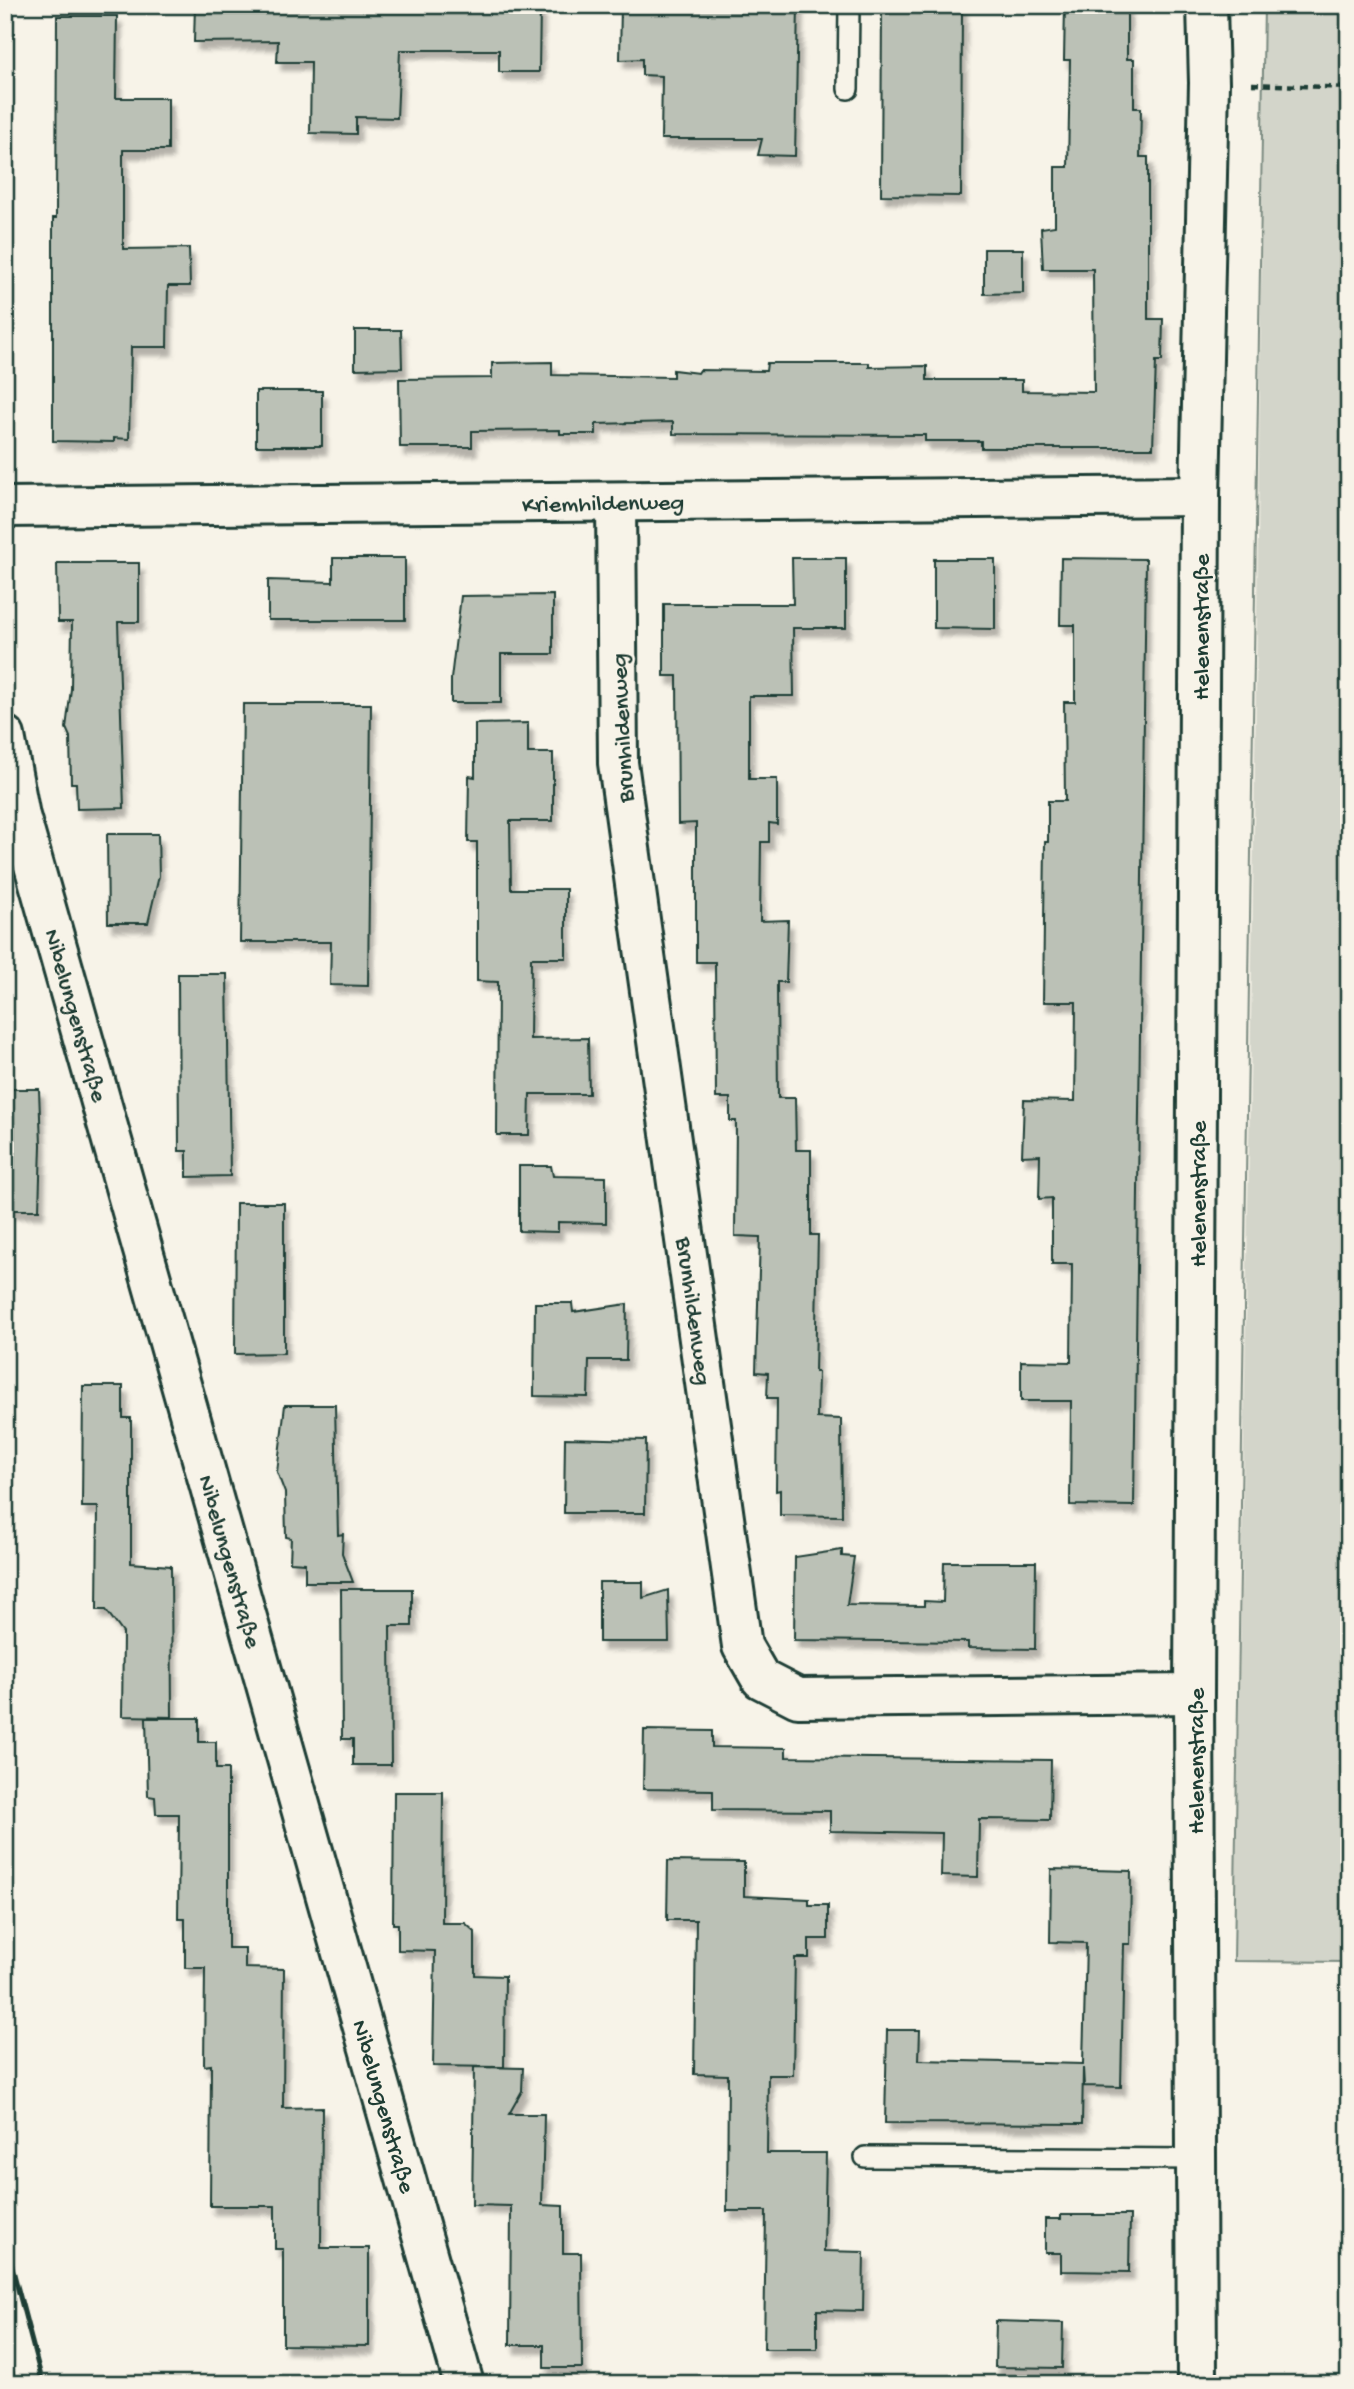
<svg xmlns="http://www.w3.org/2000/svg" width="1354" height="2389" font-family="'Gochi Hand',sans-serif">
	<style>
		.green { fill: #d3d5ca; stroke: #79897f; stroke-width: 2 }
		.building { fill: #bbc1b6; stroke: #1f3d34; stroke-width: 2; filter: url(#shadow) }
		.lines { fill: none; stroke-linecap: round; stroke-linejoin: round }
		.lane-casing { stroke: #1f3d34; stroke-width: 24 }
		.street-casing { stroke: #1f3d34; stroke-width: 44 }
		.path { stroke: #1f3d34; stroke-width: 4.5; stroke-dasharray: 7 5; stroke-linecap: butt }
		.lane { stroke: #f7f3e8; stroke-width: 19 }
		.street { stroke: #f7f3e8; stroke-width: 38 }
		.rail { stroke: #1f3d34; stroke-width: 5 }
		.labels { text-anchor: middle; stroke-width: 5; stroke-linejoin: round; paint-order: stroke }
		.street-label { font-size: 24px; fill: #1f3d34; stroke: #f7f3e8 }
	</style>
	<defs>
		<filter id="shadow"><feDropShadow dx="4.5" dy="8" stdDeviation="2" flood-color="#0004"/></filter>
	</defs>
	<rect width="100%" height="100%" fill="#f7f3e8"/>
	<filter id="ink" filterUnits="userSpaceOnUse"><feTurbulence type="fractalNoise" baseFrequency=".0143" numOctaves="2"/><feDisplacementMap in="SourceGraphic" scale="14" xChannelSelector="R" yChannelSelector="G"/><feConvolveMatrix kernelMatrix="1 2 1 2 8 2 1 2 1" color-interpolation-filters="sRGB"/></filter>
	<g filter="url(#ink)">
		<!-- green -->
		<path class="green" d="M1264 5H1349V1962L1234 1961C1247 1309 1258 657 1264 5Z"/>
		<!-- building -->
		<g class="building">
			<path d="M195 5H540L539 72H499V50H400L397 118 356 117V134L310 133 311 62H277L278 41 194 42Z"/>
			<path d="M621 5H798L795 156 758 155 762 139H661L662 76 642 75V59L620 60Z"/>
			<path d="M882 5H962L961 196 881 195Z"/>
			<path d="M1065 5H1127V59H1134V108H1141L1140 157H1148V319H1163L1162 361H1156L1153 448H981V441H925V435L673 434V422L596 424V434H560V430L472 431V447H400L399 379 492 378V363L552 362V375L673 377V370L698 373 700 370 766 371 767 363H869V367L927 366V380H1022V391L1094 392 1093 269H1043L1041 228 1055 226V167H1068L1070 60H1064Z"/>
			<path d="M57 16H117L116 98H168V150H123V249L189 248 190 286H168L167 347H131L129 439 114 438V442L53 441V218H56Z"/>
			<path d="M984 249H1023V293L984 294Z"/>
			<path d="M355 330H401L402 368 355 369Z"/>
			<rect x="256" y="391" width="66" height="55"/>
			<path d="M333 558H405V620H268V580L333 582Z"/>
			<path d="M792 558H846V628H793L794 696H749V779H777V824L769 823V842H761L760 921 788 920 786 982H777L778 1098H795L796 1150H811V1235H818L815 1372H818L817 1418 841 1419 842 1516 780 1515V1490L776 1491 777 1398H767L768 1373 756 1372 760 1237 735 1236 736 1121H730V1098H716L715 962H696V823L678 824 677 676H664V604H793Z"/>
			<path d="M1061 558 1146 559 1134 1506 1070 1505 1071 1401H1021V1361L1071 1362 1072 1264H1052V1198L1039 1199 1040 1155 1022 1156 1024 1100 1075 1101 1076 1002H1043L1045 842H1048V801H1065L1064 702H1075V625H1060Z"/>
			<path d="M934 559H995V629L934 628Z"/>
			<path d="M57 563H139V622H118L124 808 77 809 76 783H71L70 737 66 728 71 689 72 622H58Z"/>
			<path d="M553 595V654H501V703H451V679L461 596Z"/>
			<path d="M243 704H371L368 986 330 985 331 942H240Z"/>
			<path d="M528 723V753H553V821H510L511 889H566V958H531L530 1039 588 1038 589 1094H530L529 1135H497L498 982 477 981V842H468L469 776 475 777V724Z"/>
			<path d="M107 834H158L159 876 148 923H108Z"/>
			<path d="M178 974H227L230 1176 187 1177V1151H179Z"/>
			<path d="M5 1089H39L41 1145 39 1210H5Z"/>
			<path d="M519 1166H551L553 1176 606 1177V1223L558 1222V1232L519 1231Z"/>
			<path d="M236 1203H284V1353L235 1354Z"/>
			<path d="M535 1303H572L573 1312 627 1304 626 1360H589L588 1397 534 1396Z"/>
			<path d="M83 1386H123V1418H131V1563L171 1566 172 1717 122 1716 123 1633 106 1610H97L98 1507H82Z"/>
			<path d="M285 1405H335L338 1535 343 1534 342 1553 353 1582H305V1563L290 1562 291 1538 286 1537 285 1493 277 1472Z"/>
			<path d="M565 1438 646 1440 645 1513H564Z"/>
			<path d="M842 1550V1556L854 1557 847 1605 924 1606V1601L943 1602 944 1562H1036L1035 1649 968 1648V1642L794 1640 795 1557Z"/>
			<path d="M599 1582H643V1598L668 1590 669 1642H599Z"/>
			<path d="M341 1589H412V1626H390L391 1765H353V1739H342Z"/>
			<path d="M146 1718H199V1742H216V1769H228V1948H245V1968L284 1969 283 2108 322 2107 321 2248H369V2346L283 2345V2249H275V2206H210L211 2065 204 2066 205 1968H185V1919H178L179 1814H156L155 1797 148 1796Z"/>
			<path d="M644 1730 712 1731V1747L786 1748V1757L1051 1760 1050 1820 979 1819 978 1877 941 1876 942 1833 830 1831V1811L713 1810V1790L643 1789Z"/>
			<path d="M394 1792H443L442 1923H465L475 1932V1975L505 1976 504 2067 433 2066 435 1951 398 1950V1924H393Z"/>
			<path d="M668 1861 744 1862V1896L809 1899V1905H828V1939H809V1958H795L793 2075H768L767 2153H826L824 2251 864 2252 863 2311 817 2310V2349H764L766 2211H727L728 2075 694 2074 696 1920H667Z"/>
			<path d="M1051 1869 1131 1871 1130 1944H1124L1121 2087 1084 2086 1083 2068 1082 2124 885 2123 887 2030H920L919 2060 1083 2064 1086 1943 1050 1942Z"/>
			<path d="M474 2067 523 2068 522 2091 509 2114H544L542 2205 563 2206V2253H581L582 2368H544V2345H510L511 2206 472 2205Z"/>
			<path d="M1061 2215H1130L1129 2272 1061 2271V2253H1045V2219H1061Z"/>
			<path d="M996 2321 1063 2323 1062 2368 995 2367Z"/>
		</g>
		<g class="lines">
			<!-- lane casing -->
			<g class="lane-casing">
				<g id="lane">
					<path d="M848 89 849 5"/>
					<path d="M865 2157 1196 2159"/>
				</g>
			</g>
			<!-- street casing -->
			<g class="street-casing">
				<g id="street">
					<path d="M616 502 618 763 742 1646 761 1679 798 1698 1194 1694"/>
					<path d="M5 507 1200 496"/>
					<path d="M5 736 20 816 464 2384"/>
					<path d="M1197 2384 1194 1694 1200 496 1209 83 1207 5"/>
				</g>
			</g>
			<!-- path -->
			<path class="path" d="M1252 84 1349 88"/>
			<!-- lane -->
			<use href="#lane" class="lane"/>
			<!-- street -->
			<use href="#street" class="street"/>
			<!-- rail -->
			<g class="rail">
				<path d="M5 2240 43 2384"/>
				<path d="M5 2346 15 2384"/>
			</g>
		</g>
	</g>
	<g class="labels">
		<!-- street labels -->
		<g class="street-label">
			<text transform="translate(603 502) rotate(-1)" y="8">Kriemhildenweg</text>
			<text transform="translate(1200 627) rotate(-90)" y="8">Helenenstraße</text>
			<text transform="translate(621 728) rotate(-93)" y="8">Brunhildenweg</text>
			<text transform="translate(77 1015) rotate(74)" y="8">Nibelungenstraße</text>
			<text transform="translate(1197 1194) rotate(-90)" y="8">Helenenstraße</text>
			<text transform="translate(695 1311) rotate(82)" y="8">Brunhildenweg</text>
			<text transform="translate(231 1561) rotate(74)" y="8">Nibelungenstraße</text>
			<text transform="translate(1195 1761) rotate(-90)" y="8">Helenenstraße</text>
			<text transform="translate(385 2106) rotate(74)" y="8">Nibelungenstraße</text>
		</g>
	</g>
	<!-- margin -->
	<rect width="1354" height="2389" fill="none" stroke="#f7f3e8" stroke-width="28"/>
	<rect x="14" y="14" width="1326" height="2361" fill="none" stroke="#1f3d34" stroke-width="2.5" filter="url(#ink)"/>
</svg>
